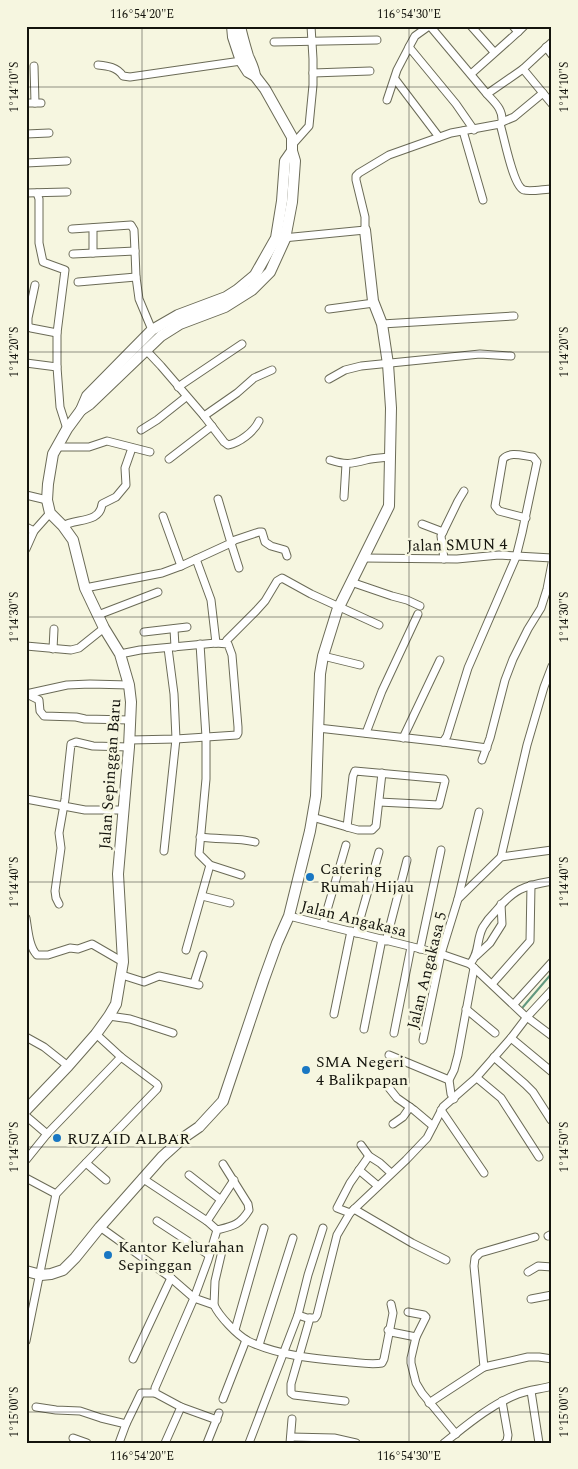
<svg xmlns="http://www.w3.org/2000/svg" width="578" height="1469" font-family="Spectral,serif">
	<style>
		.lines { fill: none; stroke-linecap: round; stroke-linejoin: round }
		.stream { stroke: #61987e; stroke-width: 2 }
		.street-casing { stroke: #6b6b57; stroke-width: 9 }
		.secondary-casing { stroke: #6b6b57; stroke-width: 12 }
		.street { stroke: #fff; stroke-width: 7 }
		.secondary { stroke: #fff; stroke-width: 10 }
		.ticks { fill: none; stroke: #14140d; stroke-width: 1; stroke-opacity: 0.45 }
		.poi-dot { fill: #1977c3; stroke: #f6f6e0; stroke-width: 2 }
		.labels { text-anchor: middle; stroke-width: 5; stroke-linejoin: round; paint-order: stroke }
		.street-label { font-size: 16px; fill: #14140d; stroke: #f6f6e0 }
		.poi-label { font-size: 16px; fill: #14140d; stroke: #f6f6e0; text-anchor: start }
		.neatline { fill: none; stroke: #14140d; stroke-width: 2 }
		.ticks-label { font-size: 12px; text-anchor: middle; fill: #14140d }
	</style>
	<rect width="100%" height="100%" fill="#f6f6e0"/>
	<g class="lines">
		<!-- stream -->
		<path class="stream" d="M523 1007 552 973"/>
		<!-- street casing -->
		<g class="street-casing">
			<g id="street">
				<path d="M430 26 487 94"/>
				<path d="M471 26 494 52"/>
				<path d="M513 26 518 32 524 26"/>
				<path d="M274 42 377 40"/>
				<path d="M409 47 415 36 429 26"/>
				<path d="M546 47 552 55"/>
				<path d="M98 65C108 66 117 67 123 76L130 77 241 61"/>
				<path d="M34 66 35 103"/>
				<path d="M523 69 552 104"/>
				<path d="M313 73 370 71"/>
				<path d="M471 74 518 32"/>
				<path d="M395 79 439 137"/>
				<path d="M387 100 397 70 409 47 456 104 474 130"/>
				<path d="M26 103H41"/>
				<path d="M502 122 514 117 543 93"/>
				<path d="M500 124C504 136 513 187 524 190 530 192 545 189 552 189"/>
				<path d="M463 131 483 200"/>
				<path d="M26 134 49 133"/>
				<path d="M293 144 309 126 313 85V59L311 26"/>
				<path d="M26 163 67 161"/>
				<path d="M26 193 67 192"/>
				<path d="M37 193 39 199V243L43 262 65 270 57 333V367L60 407 67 429"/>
				<path d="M93 228V253"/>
				<path d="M72 229 131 225 134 230 135 251"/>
				<path d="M283 238 365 230V217L356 180V176L359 173 389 155 451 133 500 124 502 122C503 109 495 103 487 94L523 69 552 42"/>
				<path d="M73 254 135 251 136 277 139 299 152 330"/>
				<path d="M78 282 136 277"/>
				<path d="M35 285 28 318V326L31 328 57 333"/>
				<path d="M329 309 374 303"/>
				<path d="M382 324 514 316"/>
				<path d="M146 350 161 366 204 416 237 393 254 378 272 370"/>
				<path d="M26 363 57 367"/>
				<path d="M329 379 345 370 361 366 480 354 511 356"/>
				<path d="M178 387 242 344"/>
				<path d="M204 416 224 442 228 445C239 443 254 432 259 421"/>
				<path d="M141 430 157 420 186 397"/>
				<path d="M57 447H89L107 441 150 452"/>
				<path d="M169 459 212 426"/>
				<path d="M330 460C345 465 351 464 366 460 374 458 382 458 390 457"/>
				<path d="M26 495 47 500"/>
				<path d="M344 497 346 464"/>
				<path d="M163 516 181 566"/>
				<path d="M422 524 443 532"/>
				<path d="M63 526C75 518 100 524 102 504L116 497 126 485 125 468 132 448"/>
				<path d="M26 527 34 531"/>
				<path d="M26 549 34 531 50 513"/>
				<path d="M363 558 457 559 499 555 552 558"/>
				<path d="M196 559 211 600 216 643"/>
				<path d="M444 559 441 536 458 501 464 491"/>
				<path d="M239 568 231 543 235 540 259 532H262L265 542 271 546 285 550 287 556"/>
				<path d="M351 582 392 596 407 600 420 606"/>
				<path d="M85 588 162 573 181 566 231 543 218 499"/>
				<path d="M98 615 158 592"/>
				<path d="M174 629 175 647"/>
				<path d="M144 632 187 627"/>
				<path d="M225 643 227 640 256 611 265 601 277 581 282 578 311 594 379 625"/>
				<path d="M200 644 206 737V779L199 854 210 865 241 875"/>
				<path d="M26 646 71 650 79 648 104 628"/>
				<path d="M53 649 54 629"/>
				<path d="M120 654 140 650 216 643 228 644 232 655 238 727V733L237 735 176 739 130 740"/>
				<path d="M323 656 360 665"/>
				<path d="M26 694 67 685 90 684 129 685"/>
				<path d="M27 694 39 700 40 711 44 716 76 717 85 719 130 720"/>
				<path d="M318 728 443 742 447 736 468 668 516 557 522 533 537 462 533 457C523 456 510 451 503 459L495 506 499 511 526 518"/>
				<path d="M366 733 382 691 418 614"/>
				<path d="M403 738 440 660"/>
				<path d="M443 742 487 748"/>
				<path d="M482 760 490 738 505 680 513 659 528 629 541 608 547 589 552 563"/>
				<path d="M26 799 85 810H124"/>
				<path d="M312 817 347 827 353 776 355 771 444 779 445 781 439 805 379 802"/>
				<path d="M347 827 358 830H372L376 826 382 773"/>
				<path d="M200 837C218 840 237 837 255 842"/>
				<path d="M164 851 176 739 174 694 168 648"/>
				<path d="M501 857 527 745 544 687 552 666"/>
				<path d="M202 896 230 903"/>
				<path d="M458 899 479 812"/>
				<path d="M59 904 56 898 55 891 61 848 59 833 65 799 71 744 76 742 93 746 129 747"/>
				<path d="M289 916 441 954 470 964 524 1015 552 1036"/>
				<path d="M26 918C28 930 29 947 37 955H48L70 948 78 949 92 944 123 962"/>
				<path d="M323 924 346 845"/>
				<path d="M356 933 379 852"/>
				<path d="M386 941 407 860"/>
				<path d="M420 949 441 850"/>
				<path d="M186 950 210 865"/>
				<path d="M476 956 490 943 502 924 501 904"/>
				<path d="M470 964C480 952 476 940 483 927 486 922 491 916 495 912 514 889 523 886 552 881"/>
				<path d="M122 975 144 982 159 976 199 985"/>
				<path d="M194 983 203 955"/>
				<path d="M492 984 530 941 531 885"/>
				<path d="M514 1004 552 962"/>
				<path d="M466 1009 495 1033"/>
				<path d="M334 1014 351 931"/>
				<path d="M109 1016 130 1019 173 1033"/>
				<path d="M364 1029 382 939"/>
				<path d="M394 1033 411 947"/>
				<path d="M26 1037 44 1047 68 1066"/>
				<path d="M511 1038 552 1072"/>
				<path d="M423 1040 441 954 458 899 501 857 552 850"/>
				<path d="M389 1055 449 1080"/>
				<path d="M494 1057 525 1084 533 1092 551 1120"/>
				<path d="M477 1078 501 1098 539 1157"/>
				<path d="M389 1088 397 1098 414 1110 433 1126"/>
				<path d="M454 1099 451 1094 449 1080 454 1070 458 1055 474 968"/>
				<path d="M441 1110 484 1173"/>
				<path d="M26 1116 47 1134"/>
				<path d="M393 1124 403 1117 410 1107"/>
				<path d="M361 1145 369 1156 380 1163 391 1173"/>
				<path d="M26 1160 47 1134 121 1057"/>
				<path d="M86 1163 106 1180"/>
				<path d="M223 1164 248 1204 249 1210C240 1225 233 1226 217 1230L208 1260 194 1298 214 1305C219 1316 237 1335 248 1341 279 1356 317 1359 351 1362 361 1363 372 1365 382 1363L384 1359 393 1313 391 1304"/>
				<path d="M359 1170 378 1186"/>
				<path d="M189 1175 221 1200"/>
				<path d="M26 1178 56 1194"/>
				<path d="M142 1178 207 1221 217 1230"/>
				<path d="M354 1209 412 1243 446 1260"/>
				<path d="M350 1213 337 1208 350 1183 369 1156"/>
				<path d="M157 1221 209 1255"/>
				<path d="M207 1221 234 1180"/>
				<path d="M100 1227 171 1278 194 1298 155 1388V1393L181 1407 217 1420"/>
				<path d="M548 1236 552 1234"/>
				<path d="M528 1272 538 1266 552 1267"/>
				<path d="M531 1299 552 1295"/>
				<path d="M214 1305 215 1281 222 1251"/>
				<path d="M408 1312 424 1315 426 1317 416 1337 411 1358V1363L416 1383 422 1393 456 1434"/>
				<path d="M298 1315 307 1318H315L317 1315 337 1235 350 1213 406 1160 427 1138 443 1107 475 1079 511 1038 527 1017 552 990"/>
				<path d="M310 1318 293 1377 291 1384V1393L294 1395 345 1401"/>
				<path d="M235 1330 264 1228"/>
				<path d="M388 1330 391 1332 416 1337"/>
				<path d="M26 1341 56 1194 157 1089 158 1086 157 1084 121 1057 96 1034"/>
				<path d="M259 1345 293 1238"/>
				<path d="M133 1359 171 1278"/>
				<path d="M484 1367 528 1357H539L552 1359"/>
				<path d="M531 1391 539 1443"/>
				<path d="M223 1399 246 1340"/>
				<path d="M502 1401 508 1435 507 1441 505 1443"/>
				<path d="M429 1403 484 1367 474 1266 475 1258 480 1253 535 1237"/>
				<path d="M36 1407 56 1410 80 1411 101 1418 126 1424 141 1393H155"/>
				<path d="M291 1437 334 1438 356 1443"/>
				<path d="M73 1438 87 1443"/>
				<path d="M119 1443 126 1424"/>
				<path d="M165 1443 181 1407"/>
				<path d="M207 1443 219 1413"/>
				<path d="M249 1443 298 1315 308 1275 323 1228"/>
				<path d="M290 1443 292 1419"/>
				<path d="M444 1443C467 1425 490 1405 518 1394 528 1390 541 1389 552 1386"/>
			</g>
		</g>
		<!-- secondary casing -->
		<g class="secondary-casing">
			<g id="secondary">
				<path d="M240 26C242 36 245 46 248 56 251 63 254 68 255 76"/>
				<path d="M81 410 90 404 161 336 180 324 225 307 252 290 270 272 285 239 292 202 295 161 292 151V137L265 89 255 76 248 72 241 61 233 37 232 26"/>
				<path d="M26 1110 68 1066 96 1034 109 1016 116 1004 123 962 118 874 129 747 131 702 129 685 120 654 104 628 85 588 73 540 63 526 50 513 47 500 48 484 53 454 67 429 81 410 87 396 152 330 178 315 226 297 237 290 255 275 276 238 282 201 285 161 292 151"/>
				<path d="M26 1271 41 1275 51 1274 63 1270 75 1258 100 1227 162 1157 183 1138 199 1127 223 1101 264 979 277 943 289 916 310 831 316 796 320 674 323 656 337 611 389 506 391 408 388 364 382 324 373 301 365 230"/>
			</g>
		</g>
		<!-- street -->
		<use href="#street" class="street"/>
		<!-- secondary -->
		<use href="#secondary" class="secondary"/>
	</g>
	<!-- ticks -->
	<path class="ticks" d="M142 26V1443M409 26V1443M26 87H552M26 352H552M26 617H552M26 882H552M26 1147H552M26 1412H552"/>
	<!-- markers -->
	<g class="poi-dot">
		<circle cx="310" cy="877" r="5"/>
		<circle cx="306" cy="1070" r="5"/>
		<circle cx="57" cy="1138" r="5"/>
		<circle cx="108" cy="1255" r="5"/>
	</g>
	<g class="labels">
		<!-- street labels -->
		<g class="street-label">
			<text transform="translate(457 544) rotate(-1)" y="6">Jalan SMUN 4</text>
			<text transform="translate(109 774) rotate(-86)" y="6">Jalan Sepinggan Baru</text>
			<text transform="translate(354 918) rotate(14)" y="6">Jalan Angakasa</text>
			<text transform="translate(426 970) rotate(-76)" y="6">Jalan Angakasa 5</text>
		</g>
		<!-- poi labels -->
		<g class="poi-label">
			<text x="320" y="874">Catering<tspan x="320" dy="18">Rumah Hijau</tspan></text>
			<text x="316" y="1067">SMA Negeri<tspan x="316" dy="18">4 Balikpapan</tspan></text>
			<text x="67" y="1144">RUZAID ALBAR</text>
			<text x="118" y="1252">Kantor Kelurahan<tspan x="118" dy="18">Sepinggan</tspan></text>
		</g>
	</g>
	<!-- border -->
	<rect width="578" height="1469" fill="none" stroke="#f6f6e0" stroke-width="55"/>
	<rect x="28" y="28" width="522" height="1414" class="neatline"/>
	<g class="ticks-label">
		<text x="142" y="18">116°54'20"E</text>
		<text x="409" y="18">116°54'30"E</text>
		<text transform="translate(14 87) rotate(-90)" y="4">1°14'10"S</text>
		<text transform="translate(564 87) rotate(-90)" y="4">1°14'10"S</text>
		<text transform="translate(14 352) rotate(-90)" y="4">1°14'20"S</text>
		<text transform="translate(564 352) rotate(-90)" y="4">1°14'20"S</text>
		<text transform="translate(14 617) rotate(-90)" y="4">1°14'30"S</text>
		<text transform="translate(564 617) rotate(-90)" y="4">1°14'30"S</text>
		<text transform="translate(14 882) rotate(-90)" y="4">1°14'40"S</text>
		<text transform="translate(564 882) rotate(-90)" y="4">1°14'40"S</text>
		<text transform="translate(14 1147) rotate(-90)" y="4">1°14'50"S</text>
		<text transform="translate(564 1147) rotate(-90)" y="4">1°14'50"S</text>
		<text transform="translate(14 1412) rotate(-90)" y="4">1°15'00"S</text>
		<text transform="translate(564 1412) rotate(-90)" y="4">1°15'00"S</text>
		<text x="142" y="1460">116°54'20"E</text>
		<text x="409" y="1460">116°54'30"E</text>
	</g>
</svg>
